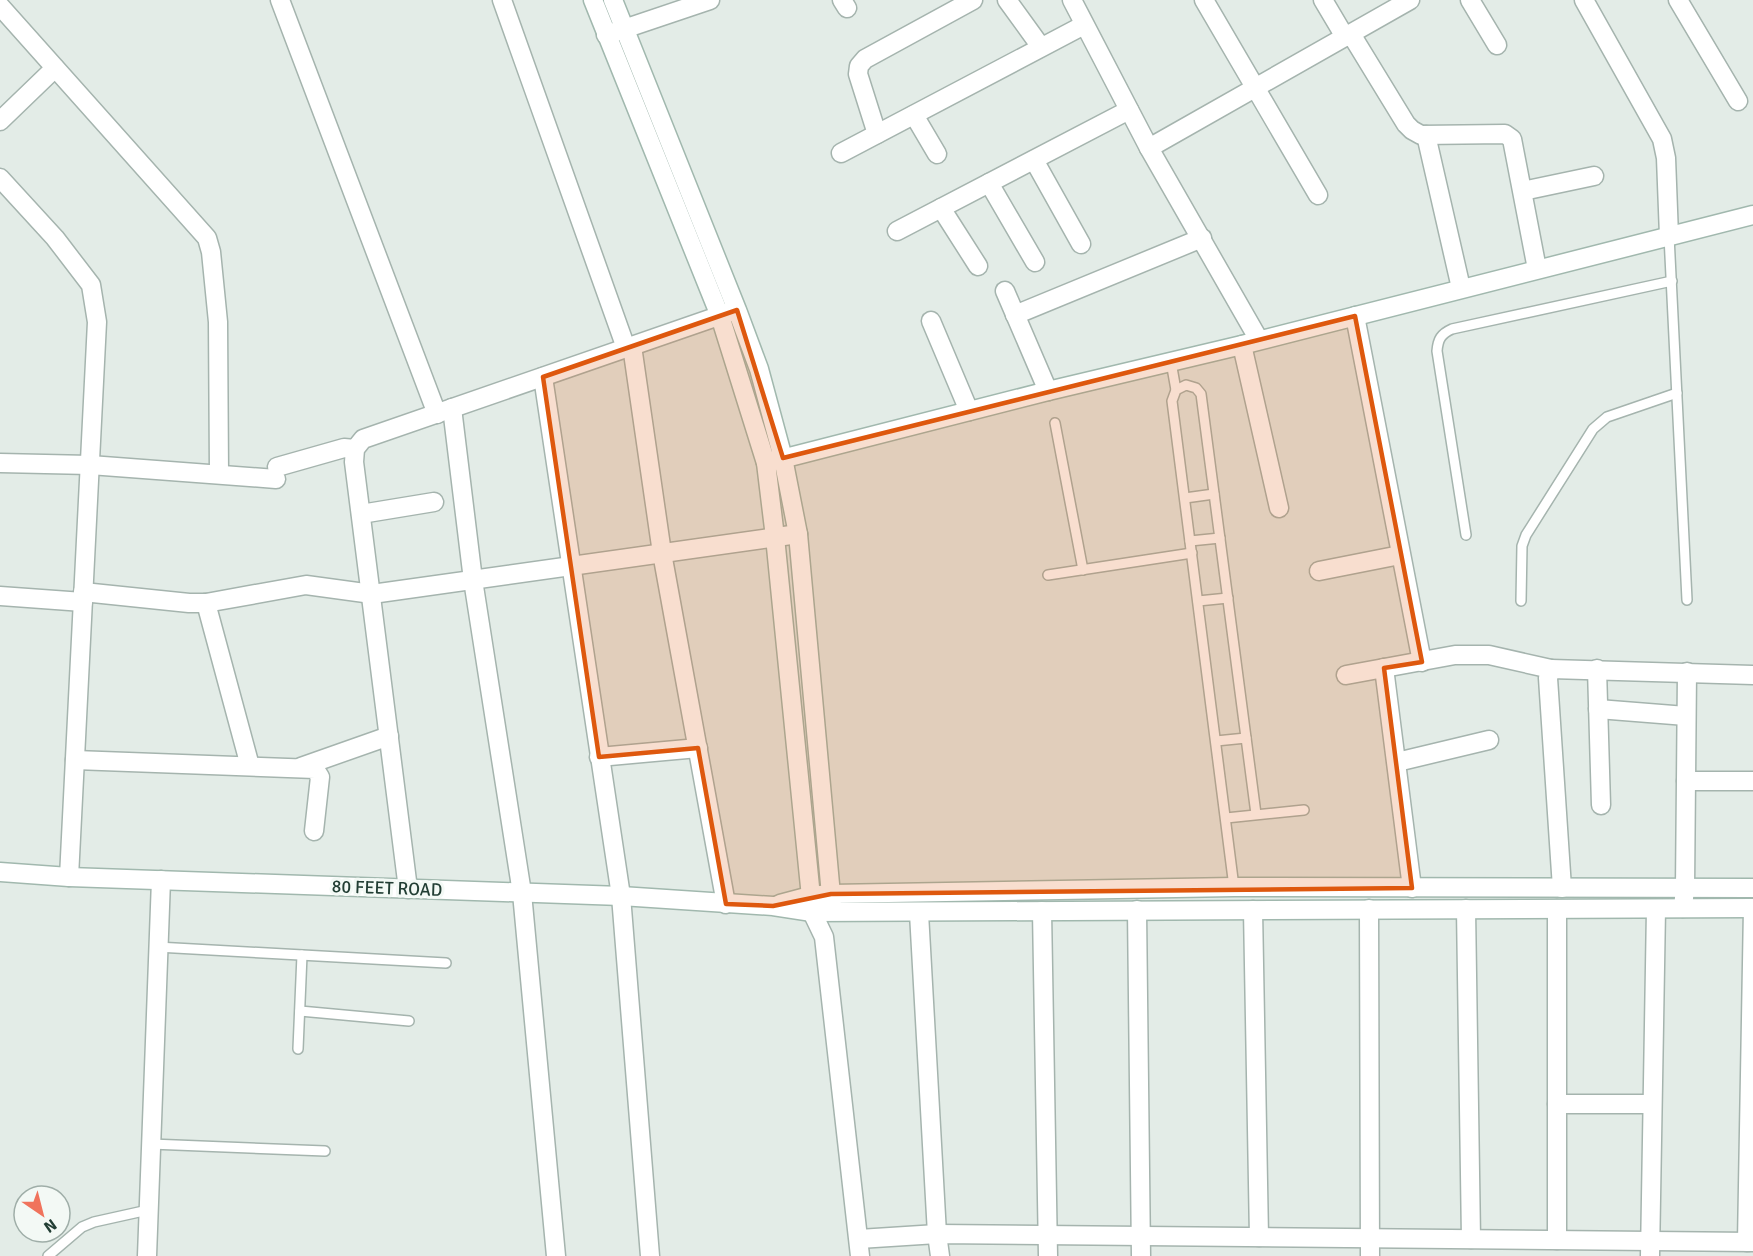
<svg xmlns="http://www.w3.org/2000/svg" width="1753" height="1256" font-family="Signika,sans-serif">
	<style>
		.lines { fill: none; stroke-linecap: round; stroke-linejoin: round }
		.lane-casing { stroke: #a5b4ae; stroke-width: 12 }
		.street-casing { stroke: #a5b4ae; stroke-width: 21 }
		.secondary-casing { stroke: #a1b8ae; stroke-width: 21 }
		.lane { stroke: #fff; stroke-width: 9 }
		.street { stroke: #fff; stroke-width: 18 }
		.secondary { stroke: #fff; stroke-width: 18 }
		.marked { fill: #de580e; fill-opacity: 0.2; stroke: #de580e; stroke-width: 4.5; stroke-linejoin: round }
		.labels { text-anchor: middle; stroke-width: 6; stroke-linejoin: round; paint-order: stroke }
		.street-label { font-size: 18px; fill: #223e34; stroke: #f3f9f5 }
	</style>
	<rect width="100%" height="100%" fill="#e3ece7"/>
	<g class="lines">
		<!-- lane casing -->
		<g class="lane-casing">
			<g id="lane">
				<path d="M1669 236 1687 600"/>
				<path d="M1171 362 1176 390"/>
				<path d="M1055 423 1083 570"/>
				<path d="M1185 498 1214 494"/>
				<path d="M1466 535 1437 351C1438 339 1441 334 1452 329L1672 281"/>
				<path d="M1190 541 1220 538"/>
				<path d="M1048 575 1192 553"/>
				<path d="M1198 601 1228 598"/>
				<path d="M1521 601 1522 546 1526 535 1593 429 1607 417 1677 393"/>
				<path d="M1216 741 1246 738"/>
				<path d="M1226 818 1304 810"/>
				<path d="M1234 887 1172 401 1176 390 1186 385 1196 388 1201 394 1256 814"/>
				<path d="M157 947 446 963"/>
				<path d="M300 1011 409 1021"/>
				<path d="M298 1049 302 955"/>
				<path d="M151 1144 325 1151"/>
				<path d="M48 1256 82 1227 94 1222 148 1210"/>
			</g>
		</g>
		<!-- street casing -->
		<g class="street-casing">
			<g id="street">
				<path d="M280 0 437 414"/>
				<path d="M502 0 626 348"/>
				<path d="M842 0 847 8"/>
				<path d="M1007 0 1041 47"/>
				<path d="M1072 0 1149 148 1259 340"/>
				<path d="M1204 0 1318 195"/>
				<path d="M1323 0 1345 37"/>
				<path d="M1470 0 1497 45"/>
				<path d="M1584 0 1662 139 1666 158 1669 236"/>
				<path d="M1678 0 1738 101"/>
				<path d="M0 6 207 238 211 252 218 322 219 474"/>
				<path d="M1351 34 1406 124 1412 130 1421 135 1505 134 1512 139 1537 269"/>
				<path d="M606 35 710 0"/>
				<path d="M914 115 937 154"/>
				<path d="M0 121 55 68"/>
				<path d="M877 134 858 74 859 66 865 59 973 0"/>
				<path d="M1426 135 1461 288"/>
				<path d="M1149 148 1410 0"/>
				<path d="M841 153 1084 25"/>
				<path d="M1034 160 1081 244"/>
				<path d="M0 178 55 238 91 285 97 322 69 877"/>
				<path d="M989 183 1035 262"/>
				<path d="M1523 191 1594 176"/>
				<path d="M941 208 978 266"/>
				<path d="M897 231 1129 110"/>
				<path d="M1005 291 1048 391"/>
				<path d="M1015 315 1202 238"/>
				<path d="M1355 316 1422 662"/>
				<path d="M931 321 969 411"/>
				<path d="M1242 345 1279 508"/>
				<path d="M632 346 662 553 726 904"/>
				<path d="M543 377 621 896 650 1256"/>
				<path d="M452 408 473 580 522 893 556 1256"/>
				<path d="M0 463 90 465 276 479"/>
				<path d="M277 467 344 448 355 449"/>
				<path d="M361 514 434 502"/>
				<path d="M1319 571 1400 555"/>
				<path d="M83 592 189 603H206L306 585 372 594 798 534"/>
				<path d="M0 596 83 602"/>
				<path d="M206 603 250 766"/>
				<path d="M1384 668 1412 888"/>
				<path d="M1597 669 1601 805"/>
				<path d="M1346 675 1455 655H1489L1551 669"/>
				<path d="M1598 709 1686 716"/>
				<path d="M599 757 698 748"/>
				<path d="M75 760 315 769 320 777 314 831"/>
				<path d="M1397 762 1489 740"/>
				<path d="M301 767 389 736"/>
				<path d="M1686 781H1753"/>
				<path d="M1562 888 1548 678 1551 669 1753 675"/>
				<path d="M408 889 354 462 355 449 363 439 733 311"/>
				<path d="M1683 908 1685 888 1687 672"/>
				<path d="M1369 909 1370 1256"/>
				<path d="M1466 909 1471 1239"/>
				<path d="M1557 909V1240"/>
				<path d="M1137 910 1141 1256"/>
				<path d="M1253 910 1259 1237"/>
				<path d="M1042 911 1048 1256"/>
				<path d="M812 912 824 937 860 1256"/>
				<path d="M919 913 937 1234 940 1256"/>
				<path d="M1557 1104H1652"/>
				<path d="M859 1239 937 1234 1753 1242"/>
				<path d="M1747 1242 1753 908"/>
				<path d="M147 1256 161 880"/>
				<path d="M1650 1256 1656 909"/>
			</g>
		</g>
		<!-- secondary casing -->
		<g class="secondary-casing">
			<g id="secondary">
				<path d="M593 0 720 316 766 463 775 537 812 907"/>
				<path d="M613 0 737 310 759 369 783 458 798 534 832 906"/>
				<path d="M766 463 1048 391 1242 345 1753 215"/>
				<path d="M0 872 69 877 621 896 773 906 812 912 1753 908"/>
				<path d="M780 904 810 896 831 894 1234 887 1753 888"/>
			</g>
		</g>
		<!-- lane -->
		<use href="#lane" class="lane"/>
		<!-- street -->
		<use href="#street" class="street"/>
		<!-- secondary -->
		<use href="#secondary" class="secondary"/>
	</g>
	<!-- marked area -->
	<path class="marked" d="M737 310 783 458 1355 316 1422 662 1384 668 1412 888 831 894 773 906 726 904 698 748 599 757 543 377Z"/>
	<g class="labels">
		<!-- street labels -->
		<g class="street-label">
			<text transform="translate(387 888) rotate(2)" y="6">80 FEET ROAD</text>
		</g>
	</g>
	<!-- north arrow -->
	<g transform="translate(42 1214) rotate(145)"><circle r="28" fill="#f3f9f5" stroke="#9faea8" stroke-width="1.5"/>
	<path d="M0-4.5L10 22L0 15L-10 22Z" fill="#f0735c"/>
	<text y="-9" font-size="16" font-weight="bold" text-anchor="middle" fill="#223e34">N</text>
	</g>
</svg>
